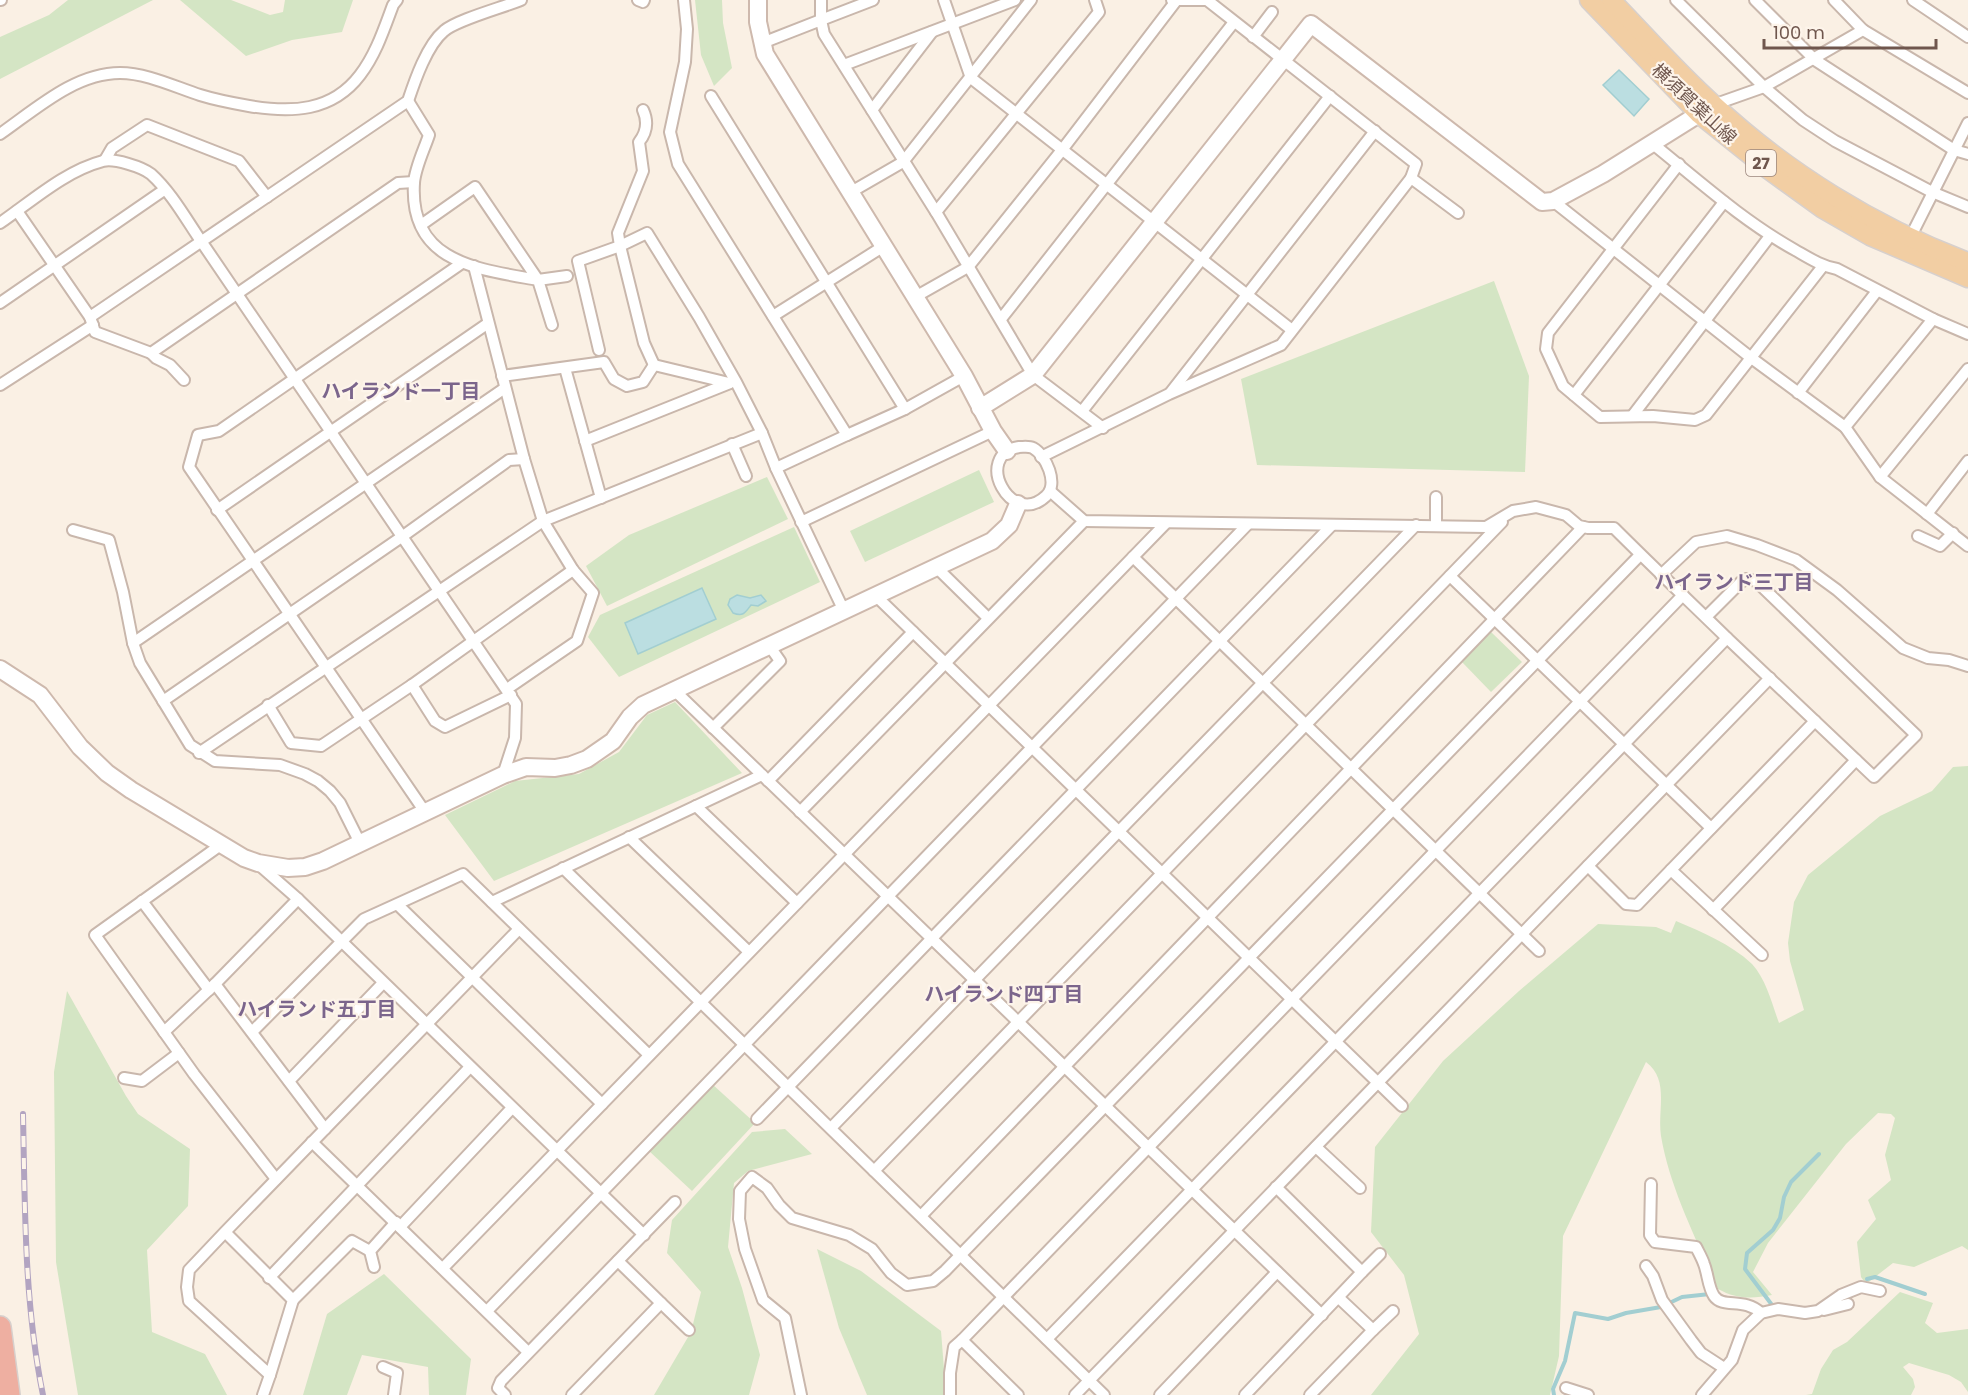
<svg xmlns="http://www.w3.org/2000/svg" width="1968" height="1395" font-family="Poppins,'Noto Sans JP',sans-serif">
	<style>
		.green { fill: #d4e5c4 }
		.water { fill: #bbdee1; stroke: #a2ced1; stroke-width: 1.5 }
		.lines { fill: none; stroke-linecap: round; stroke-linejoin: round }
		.stream { stroke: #a2ced1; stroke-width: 4 }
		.street-casing { stroke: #c9b7ac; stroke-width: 14 }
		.secondary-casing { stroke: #ceb9ad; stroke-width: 20 }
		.primary-casing { stroke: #d7d0cd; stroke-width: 21 }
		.highway-casing { stroke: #d7d0cd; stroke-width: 24 }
		.street { stroke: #fff; stroke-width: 10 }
		.secondary { stroke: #fff; stroke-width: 16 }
		.primary { stroke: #f2cea3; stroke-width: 18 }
		.highway { stroke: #eeafa1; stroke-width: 21 }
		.rail-casing { stroke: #b2a4c1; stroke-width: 6 }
		.rail { stroke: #fdf4ea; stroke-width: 4; stroke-dasharray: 11; stroke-linecap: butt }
		.labels { text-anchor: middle; stroke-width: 4.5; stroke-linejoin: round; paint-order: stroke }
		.shield { fill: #fdf4ea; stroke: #9a857c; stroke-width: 1.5 }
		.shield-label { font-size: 16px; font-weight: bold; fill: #6f564d }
		.street-label { font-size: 18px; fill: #6f564d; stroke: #fdf4ea }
		.neighbourhood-label { font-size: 20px; font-weight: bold; fill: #7b658c; stroke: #fdf4ea }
	</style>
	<rect width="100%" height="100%" fill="#faf0e4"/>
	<!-- green -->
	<g class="green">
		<path d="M68 0H153L0 79V37L49 15Z"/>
		<path d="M180 0H231L270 15 283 12 285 0H353L342 32 292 40 246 56Z"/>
		<path d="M695 0H722L723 23 732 68 714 86 701 55Z"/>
		<path d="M1494 281 1529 376 1525 472 1257 465 1241 379Z"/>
		<path d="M979 470 994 502 865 562 850 531Z"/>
		<path d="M767 477 788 519 607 606 586 566 629 535Z"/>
		<path d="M794 527 820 582 619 677 588 637 600 615Z"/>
		<path d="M1491 632 1522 662 1491 692 1462 662Z"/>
		<path d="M675 702 742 773 494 881 445 815 515 781 579 774 619 752 647 715Z"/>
		<path d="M1968 766V1250L1962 1246 1914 1267 1893 1263 1866 1284 1861 1277 1857 1242 1876 1219 1868 1200 1891 1180 1885 1155 1895 1118 1891 1114 1878 1113 1846 1144 1768 1243 1753 1272 1772 1295C1752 1299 1736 1299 1718 1289 1697 1240 1670 1189 1661 1136 1657 1110 1670 1080 1646 1062L1563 1236 1559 1356 1550 1395H1371L1419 1334 1404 1275 1371 1232 1375 1147 1443 1061 1519 991 1598 924 1656 927 1671 933 1676 921C1702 932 1731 944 1752 964 1766 979 1772 1004 1779 1023L1804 1010 1790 961 1788 943 1794 902 1808 875 1880 816 1932 791 1953 767Z"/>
		<path d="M67 991 126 1096 138 1114 190 1149 188 1206 147 1250 152 1332 205 1354 227 1395H78L56 1262 54 1072Z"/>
		<path d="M712 1084 755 1123 692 1191 648 1150Z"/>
		<path d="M785 1129 812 1154 748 1171 734 1183 728 1247 742 1288 760 1355 749 1395H654L691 1332 701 1292 667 1253 672 1220 752 1132Z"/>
		<path d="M817 1249 861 1271 941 1331 946 1395H867L839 1328Z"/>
		<path d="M384 1274 471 1359 466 1395H429L428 1367 362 1355 347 1395H303L327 1314Z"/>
		<path d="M1900 1292 1933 1303 1925 1323 1937 1333 1968 1329V1392L1961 1382 1949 1375 1909 1363 1903 1367 1913 1379 1915 1387 1911 1395H1806L1812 1394 1821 1369 1833 1350 1847 1342Z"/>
	</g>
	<!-- water -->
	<g class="water">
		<path d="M1619 70 1649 99 1634 116 1603 85Z"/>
		<path d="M702 588 716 619 638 654 625 623Z"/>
		<path d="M737 595 750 598 761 595 766 601 758 606 751 605C745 613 743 617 733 613L728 605 730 599Z"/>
	</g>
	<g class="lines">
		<!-- stream -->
		<g class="stream">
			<path d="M1867 1279 1875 1277 1925 1294"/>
			<path d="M1772 1305 1745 1269 1747 1253 1773 1230 1780 1218 1784 1197 1791 1182 1819 1154"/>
			<path d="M1554 1395 1553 1389 1565 1361 1575 1313 1608 1319 1626 1313 1661 1307 1682 1297 1710 1294"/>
		</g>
		<!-- street casing -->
		<g class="street-casing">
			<g id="street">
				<path d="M0 0H1"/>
				<path d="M638 0 643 2 644 0"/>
				<path d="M684 0 687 29 685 62 670 132 678 164 847 435 905 409 964 376"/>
				<path d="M821 0V20L873 0"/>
				<path d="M944 0 971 78 1292 330"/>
				<path d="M1172 0H1207L1416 164 1411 178 1458 213"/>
				<path d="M1676 0 1764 87 1803 120 1835 141 1932 192 1968 207"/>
				<path d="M1755 0 1815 60 1954 150 1968 154"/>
				<path d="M1834 0 1863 30"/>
				<path d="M1913 0 1968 37"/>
				<path d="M1253 37 1272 12"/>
				<path d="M762 43 821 20 824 34 936 212 1033 375 1103 428"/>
				<path d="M844 65 1015 0"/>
				<path d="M711 96 905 409"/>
				<path d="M408 101 429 135C424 150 415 168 414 183 409 263 478 269 538 280L552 325"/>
				<path d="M1713 105 1764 87 1863 30 1968 93"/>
				<path d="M872 110 932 32"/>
				<path d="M0 134C36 109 75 73 120 73 147 73 175 87 200 95 216 100 232 103 249 106 291 113 332 112 360 75 376 54 384 29 393 5L397 0"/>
				<path d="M1653 144C1699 181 1743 221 1795 250 1809 258 1821 266 1837 269L1933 319 1968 334"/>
				<path d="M105 160 112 148 147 125 239 161 267 197"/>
				<path d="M1679 164 1548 333 1546 349 1563 386 1600 417 1653 416 1695 420 1706 415 1823 266"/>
				<path d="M851 192 903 162 1031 0"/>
				<path d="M1553 201 1750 357 1845 427 1880 477 1968 546"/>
				<path d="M17 211 90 317 95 332 151 353 398 183 414 182"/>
				<path d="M936 212 1099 12 1095 0"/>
				<path d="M0 223C32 201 65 171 103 161 114 158 142 167 151 174 171 192 186 219 201 241L516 704 515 738 503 775"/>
				<path d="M421 225 475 187 538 280 567 276"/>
				<path d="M1910 238 1968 123"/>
				<path d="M474 266 524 459 543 521 573 570 593 593 577 641 507 689"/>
				<path d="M915 297 968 267 1062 150 1176 1"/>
				<path d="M0 303 164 190"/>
				<path d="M773 316 884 246"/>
				<path d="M90 317 408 101C415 80 427 45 444 31 456 20 504 7 521 0"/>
				<path d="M1001 319 1234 22"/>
				<path d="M599 350 578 261 620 246 618 233 643 171 639 142C647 132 648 121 643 110"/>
				<path d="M151 353 156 358 170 365 184 380"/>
				<path d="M654 365 644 343 620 246 647 233 699 317 736 382 762 433 776 468 844 611"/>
				<path d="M565 368 601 498"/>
				<path d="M502 376 604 362 614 379 627 386 643 382 654 365 729 383"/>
				<path d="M0 385 93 325"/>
				<path d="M1171 392 1375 131"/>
				<path d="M1798 393 1877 291"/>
				<path d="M1574 395 1724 202"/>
				<path d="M1083 410 1330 96"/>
				<path d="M1633 415 1770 236"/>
				<path d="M1845 427 1933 319"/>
				<path d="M585 441 730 383"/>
				<path d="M732 444 746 476"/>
				<path d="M1019 447C1024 447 1029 446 1033 448 1046 455 1059 484 1046 496 1011 529 972 455 1019 447Z"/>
				<path d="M1041 457 1169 394 1281 345 1411 178"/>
				<path d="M776 468 847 435"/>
				<path d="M1880 477 1968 369"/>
				<path d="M1050 491 1084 521 1486 527 1513 511 1536 507 1566 515 1579 526 1588 528H1614C1651 565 1689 601 1727 638L1874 777 1916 735 1756 581 1746 579 1741 582 1706 617"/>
				<path d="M217 510 487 324"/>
				<path d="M1927 514 1968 461"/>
				<path d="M801 522 993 431"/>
				<path d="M1436 525V497"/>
				<path d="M73 530 109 540 123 592 133 643 140 663 190 745 215 761 280 765 305 774 318 781 330 791 340 803 360 843"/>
				<path d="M1918 536 1940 546 1953 533"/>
				<path d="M1133 557 1539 951"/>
				<path d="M936 567 988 618"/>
				<path d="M1661 575 1696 542 1727 536 1757 545 1796 560 1837 590 1903 648 1928 658 1949 660 1968 666"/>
				<path d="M1450 576 1711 828"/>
				<path d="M876 596 1402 1106"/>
				<path d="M133 643 505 388"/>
				<path d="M412 685 435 721 445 727 511 695"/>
				<path d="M674 690 1322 1315"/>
				<path d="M163 701 403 536 509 460 524 459"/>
				<path d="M268 705 291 743 321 746 412 685 573 570"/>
				<path d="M713 728 780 661 773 651"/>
				<path d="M199 753 543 521 762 433"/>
				<path d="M768 781 913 632"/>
				<path d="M696 806 797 903"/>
				<path d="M425 812 189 467 198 435 219 431 462 263"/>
				<path d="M800 812 1084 521"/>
				<path d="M629 837 749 952"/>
				<path d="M222 844 95 935 194 1074 276 1179"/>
				<path d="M258 864 298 899 644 1235"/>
				<path d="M1588 866 1626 904 1637 905 1815 721"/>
				<path d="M563 868 1104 1395"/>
				<path d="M1671 870 1762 955"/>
				<path d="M142 901 209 990"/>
				<path d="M492 902 762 775"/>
				<path d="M398 905 602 1104"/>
				<path d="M1713 910 1856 760"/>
				<path d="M215 984 325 1129"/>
				<path d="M164 1032 215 984 298 899"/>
				<path d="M252 1032 364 919 463 874 649 1055"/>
				<path d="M124 1078 142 1081 179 1053"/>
				<path d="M289 1081 383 983"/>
				<path d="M757 1119 1332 525"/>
				<path d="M831 1128 1416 525"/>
				<path d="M312 1142 528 1352"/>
				<path d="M1316 1147 1360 1188"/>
				<path d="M874 1171 1502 522"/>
				<path d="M1651 1184 1650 1235 1655 1242 1696 1247C1699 1253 1702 1258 1704 1264 1708 1274 1708 1287 1714 1296 1723 1309 1744 1297 1761 1313"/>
				<path d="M921 1216 1583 527"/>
				<path d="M400 1227 512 1108"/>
				<path d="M225 1232 293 1300 270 1375 189 1301 187 1287 189 1270 225 1232 519 929"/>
				<path d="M1646 1266 1653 1276 1662 1300 1691 1340 1701 1353 1724 1368"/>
				<path d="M374 1267 370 1251 396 1222"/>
				<path d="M443 1268 1166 523"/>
				<path d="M1362 1272 1380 1254"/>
				<path d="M269 1278 470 1067"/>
				<path d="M293 1300 352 1241 370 1251"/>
				<path d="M661 1303 689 1330"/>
				<path d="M1824 1310 1848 1304"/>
				<path d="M487 1311 1248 524"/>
				<path d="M1373 1330 1393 1311"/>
				<path d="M1047 1339 1727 638"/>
				<path d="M383 1367 397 1373 394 1395"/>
				<path d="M1566 1388 1588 1395"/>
				<path d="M263 1395 270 1375"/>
				<path d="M505 1395 498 1388 501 1381 675 1202"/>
				<path d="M572 1395 661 1303 618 1261"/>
				<path d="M801 1395 785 1318 763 1300 745 1249 739 1219 740 1191 752 1177 767 1188 779 1205 792 1218 849 1235 872 1249 891 1273 907 1285 933 1281 945 1271 1640 555"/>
				<path d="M950 1395V1373L954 1347 962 1340"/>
				<path d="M1018 1395 962 1340 1683 595"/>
				<path d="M1075 1395 1770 678"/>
				<path d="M1160 1395 1277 1272"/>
				<path d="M1245 1395 1362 1272 1276 1187"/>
				<path d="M1310 1395 1373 1330 1339 1298"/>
				<path d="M1702 1395 1732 1360 1743 1330 1761 1313 1778 1309 1805 1313 1818 1311 1841 1295 1861 1287 1880 1291"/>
			</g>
		</g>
		<!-- secondary casing -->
		<g class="secondary-casing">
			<g id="secondary">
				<path d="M758 0V22L765 54 964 376 993 431 1007 451"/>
				<path d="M980 408 1033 375 1311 24 1542 202 1553 201 1603 174 1710 107"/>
				<path d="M0 669 40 695 80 747 107 773 131 790 244 858 258 863 288 868 305 867 323 861 503 775 526 767 555 768 571 765 587 759 613 741 630 717 643 705 992 541 1009 525 1018 504"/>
			</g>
		</g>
		<!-- primary casing -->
		<g class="primary-casing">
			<g id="primary">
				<path d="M1589 0 1699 114 1769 170 1823 209 1870 236 1968 278"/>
				<path d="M1611 0C1645 35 1677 72 1713 104 1786 172 1875 227 1968 262"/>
			</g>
		</g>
		<!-- highway casing -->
		<g class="highway-casing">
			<path id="highway" d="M0 1327 9 1395"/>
		</g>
		<!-- street -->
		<use href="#street" class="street"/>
		<!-- secondary -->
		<use href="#secondary" class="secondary"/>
		<!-- primary -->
		<use href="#primary" class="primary"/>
		<!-- highway -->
		<use href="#highway" class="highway"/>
		<!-- rail casing -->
		<g class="rail-casing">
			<path id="rail" d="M23 1114C25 1208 24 1302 43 1395"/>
		</g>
		<!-- rail -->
		<use href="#rail" class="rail"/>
	</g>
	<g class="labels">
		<!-- shield labels -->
		<rect class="shield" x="1746" y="150" width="30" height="26" rx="4.5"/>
		<g class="shield-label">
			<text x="1761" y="169">27</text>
		</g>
		<!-- street labels -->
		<g class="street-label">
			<text transform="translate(1694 104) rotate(43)" y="6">横須賀葉山線</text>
		</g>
		<!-- neighbourhood labels -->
		<g class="neighbourhood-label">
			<text x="401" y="398">ハイランド一丁目</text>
			<text x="1734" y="589">ハイランド三丁目</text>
			<text x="1004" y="1001">ハイランド四丁目</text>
			<text x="317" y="1016">ハイランド五丁目</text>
		</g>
	</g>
	<!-- scale -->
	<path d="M1764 39v9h172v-9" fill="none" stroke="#6f564d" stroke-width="3"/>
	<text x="1773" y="39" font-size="18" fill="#6f564d" stroke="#fdf4ea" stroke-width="4.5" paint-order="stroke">100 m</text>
</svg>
